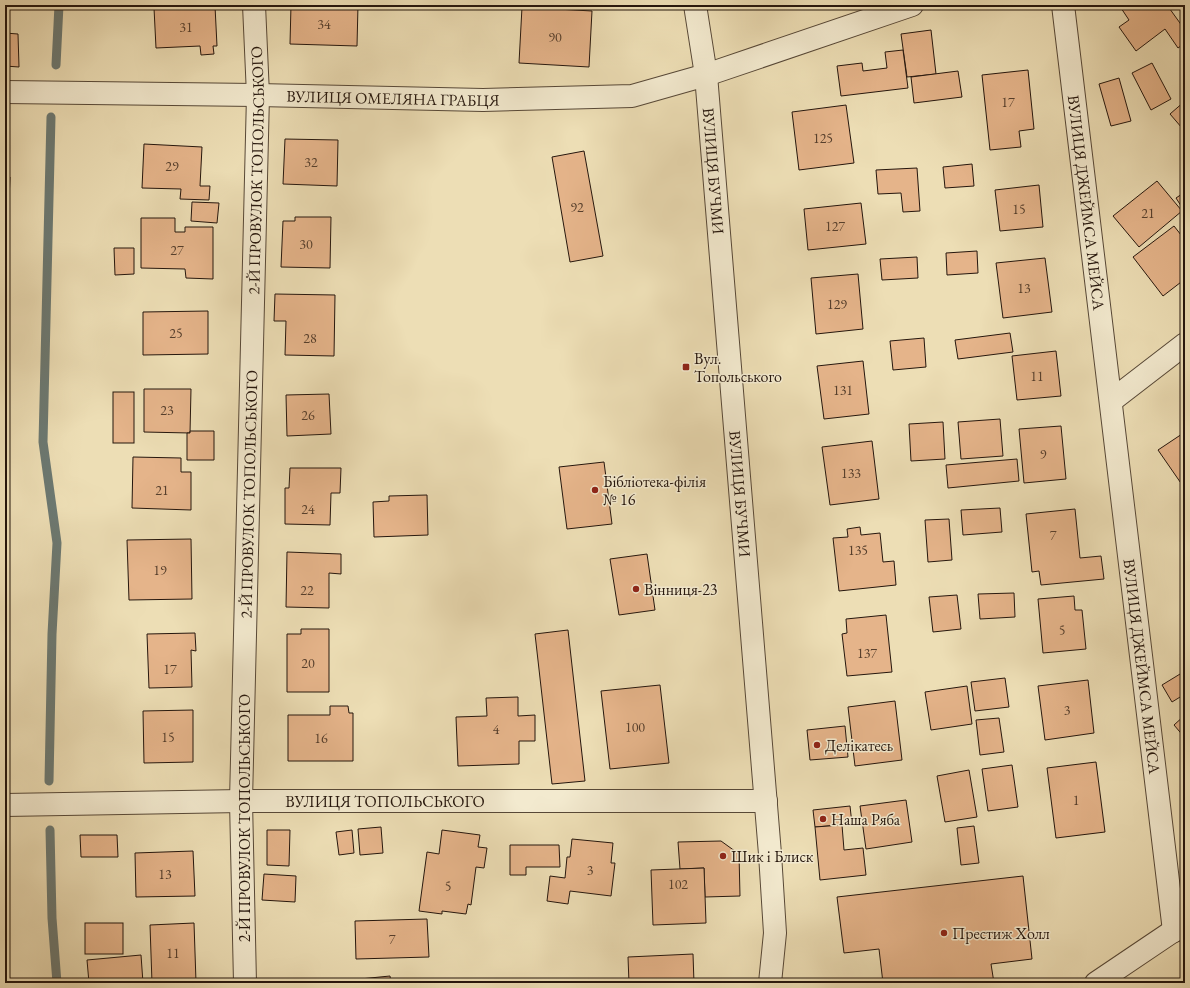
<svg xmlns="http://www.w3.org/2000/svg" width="1190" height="988" font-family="'EB Garamond',serif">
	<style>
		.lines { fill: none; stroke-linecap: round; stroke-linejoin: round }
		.stream { stroke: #6c7972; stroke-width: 9 }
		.building { fill: #e5b48a; stroke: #25160d }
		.minor-casing { stroke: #574837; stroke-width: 24 }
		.minor { stroke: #f3eacf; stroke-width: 22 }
		.poi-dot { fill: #8f2418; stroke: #f3eacf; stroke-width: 1.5 }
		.labels { text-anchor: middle; stroke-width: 3; stroke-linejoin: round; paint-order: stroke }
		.number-label { font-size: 14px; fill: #553e2c }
		.street-label { font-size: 16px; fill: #25160d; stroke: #f3eacf }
		.poi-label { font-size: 16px; fill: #25160d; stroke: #f3eacf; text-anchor: start }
	</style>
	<rect width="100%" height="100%" fill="#eddeb5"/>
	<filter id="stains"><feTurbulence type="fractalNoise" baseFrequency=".005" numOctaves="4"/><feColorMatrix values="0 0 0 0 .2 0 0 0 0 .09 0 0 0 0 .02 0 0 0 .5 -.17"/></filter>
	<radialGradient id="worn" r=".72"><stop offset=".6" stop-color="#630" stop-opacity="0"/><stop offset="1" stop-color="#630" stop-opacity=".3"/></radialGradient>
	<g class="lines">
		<!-- stream -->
		<g class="stream">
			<path d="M56 65 59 5"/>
			<path d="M49 781 52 634 57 543 43 442 51 117"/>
			<path d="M50 830 52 918 57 983"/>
		</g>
	</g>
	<!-- building -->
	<g class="building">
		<path d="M291 5H358L357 46 290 44Z"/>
		<path d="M1119 5H1167L1185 30V43L1178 48 1165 29 1136 51 1119 27 1129 20Z"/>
		<path d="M215 6 217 46H213L214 54 201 55 200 46 156 48 154 8Z"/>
		<path d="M522 7 592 11 589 67 519 63Z"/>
		<path d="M931 30 936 74 907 77 901 34Z"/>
		<path d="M5 33 18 34 19 67 5 66Z"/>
		<path d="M903 50 908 88 841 96 837 66 862 63 863 71 887 68 885 52Z"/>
		<path d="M1152 63 1171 99 1151 110 1132 73Z"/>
		<path d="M1028 70 1034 129 1019 131 1021 147 990 150 982 75Z"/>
		<path d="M958 71 962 97 914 103 911 77Z"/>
		<path d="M1119 78 1131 121 1111 126 1099 84Z"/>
		<path d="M1185 101V125L1182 128 1170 114Z"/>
		<path d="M846 105 854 163 799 170 792 112Z"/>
		<path d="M285 139 338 140 337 186 283 184Z"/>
		<path d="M144 144 202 147 200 186H210L209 200 180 199 181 189 142 188Z"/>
		<path d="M584 151 603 256 570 262 552 157Z"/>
		<path d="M972 164 974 186 945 188 943 167Z"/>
		<path d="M917 168 920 211 903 212 901 193 878 194 876 170Z"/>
		<path d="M5 176 10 177 9 200H5Z"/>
		<path d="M1157 181 1182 211 1139 247 1113 216Z"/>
		<path d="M1039 185 1043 227 1000 231 995 190Z"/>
		<path d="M1185 192V212L1176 198Z"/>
		<path d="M192 202 219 203 217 223 191 221Z"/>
		<path d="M861 203 866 244 808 250 804 209Z"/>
		<path d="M295 217H331L330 268 281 267 283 221H295Z"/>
		<path d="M141 218H175V232H185V227H213V279L186 278 185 269 141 268Z"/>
		<path d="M1174 226 1185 240V279L1163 296 1133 257Z"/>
		<path d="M114 248H134V274L115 275Z"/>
		<path d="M977 251 978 273 947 275 946 253Z"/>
		<path d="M917 257 918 278 882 280 880 259Z"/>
		<path d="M1045 258 1052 312 1003 318 996 263Z"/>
		<path d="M858 274 863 329 816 334 811 278Z"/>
		<path d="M275 294 335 295 334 356 285 355 286 321H274Z"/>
		<path d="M208 311V354L143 355V312Z"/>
		<path d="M1010 333 1013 352 958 359 955 340Z"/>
		<path d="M924 338 926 367 893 370 890 341Z"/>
		<path d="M1056 351 1061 396 1017 400 1012 356Z"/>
		<path d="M863 361 869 414 824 419 817 366Z"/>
		<path d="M144 389H191L190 433 144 432Z"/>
		<rect x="113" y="392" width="21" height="51"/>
		<path d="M329 394 331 434 287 436 286 395Z"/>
		<path d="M1000 419 1003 456 961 459 958 422Z"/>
		<path d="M943 422 945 459 911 461 909 424Z"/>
		<path d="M1061 426 1066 479 1024 483 1019 429Z"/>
		<path d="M190 431H214V460H187V433H190Z"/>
		<path d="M1185 432V489L1158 450Z"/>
		<path d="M872 441 879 499 830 505 822 447Z"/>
		<path d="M133 457 181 458V472H191V510L132 508Z"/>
		<path d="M1017 459 1019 481 948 488 946 465Z"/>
		<path d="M604 462 612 524 567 529 559 467Z"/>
		<path d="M290 468H341L340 493H331L330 525 285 524V488H289Z"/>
		<path d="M427 495 428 535 374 537 373 502 389 501V496Z"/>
		<path d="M1000 508 1002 532 963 535 961 510Z"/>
		<path d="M1075 509 1080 558 1101 556 1104 579 1041 585 1039 571 1032 572 1026 514Z"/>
		<path d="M949 519 952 560 928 562 925 520Z"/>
		<path d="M860 527 861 535 880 533 883 562 894 561 896 585 839 591 833 538 848 537 847 529Z"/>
		<path d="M191 539 192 599 129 600 127 540Z"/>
		<path d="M287 552 341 554V574L329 573V608L286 607Z"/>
		<path d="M647 554 655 610 619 615 610 559Z"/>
		<path d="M1014 593 1015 617 980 619 978 594Z"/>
		<path d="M957 595 961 629 933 632 929 597Z"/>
		<path d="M1074 596 1075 610H1082L1086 649 1043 653 1038 599Z"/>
		<path d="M886 615 892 672 847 676 842 634 847 633 846 619Z"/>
		<path d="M301 629H329V692H287V634H301Z"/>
		<path d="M568 630 585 781 552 784 535 634Z"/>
		<path d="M195 633 196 651 191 650 192 687 149 688 147 634Z"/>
		<path d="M1185 671V694L1172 702 1162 685Z"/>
		<path d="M1005 678 1009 707 975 711 971 682Z"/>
		<path d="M1088 680 1094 733 1045 740 1038 686Z"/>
		<path d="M660 685 669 763 610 769 601 691Z"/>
		<path d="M967 686 972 724 931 730 925 692Z"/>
		<path d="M518 697V716L535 715V741H519V764L458 766 456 717 487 716 486 698Z"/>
		<path d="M895 701 902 760 855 766 848 707Z"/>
		<path d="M330 706H348L349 713H353V761H288V715H330Z"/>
		<path d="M193 710V762L144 763 143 711Z"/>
		<path d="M1185 715V738L1174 725Z"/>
		<path d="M999 718 1004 752 980 755 976 720Z"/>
		<path d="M845 726 848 757 810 760 807 730Z"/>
		<path d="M1096 762 1105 832 1056 838 1047 768Z"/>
		<path d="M1012 765 1018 807 988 811 982 769Z"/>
		<path d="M969 770 977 817 945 822 937 776Z"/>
		<path d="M906 800 912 842 866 849 860 806Z"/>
		<path d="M850 806 852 824 815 827 813 810Z"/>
		<path d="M842 825 844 850 863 848 866 875 820 880 815 827Z"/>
		<path d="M974 826 979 863 961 865 957 828Z"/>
		<path d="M381 827 383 853 360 855 358 829Z"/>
		<path d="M267 830H290L289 866 267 865Z"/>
		<path d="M352 830 354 853 339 855 336 832Z"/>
		<path d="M442 830 480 835 478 847 487 848 484 868 476 867 471 905 468 904 466 914 442 911V914L419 911 427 852 439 854Z"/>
		<path d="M80 835H117L118 857H81Z"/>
		<path d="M572 839 613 843 611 863H615L611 896 570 891 568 904 547 901 550 876 565 878 567 857H570Z"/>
		<path d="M721 841 739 854 740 896 705 897 704 868 680 869 678 842Z"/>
		<path d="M510 845H559L560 867H526V875H510Z"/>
		<path d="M193 851 195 896 136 897 135 853Z"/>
		<path d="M704 868 706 923 653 925 651 870Z"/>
		<path d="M264 874 296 876 295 902 262 900Z"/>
		<path d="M1023 876 1032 959 991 964 994 983H883L879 949 844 953 837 897Z"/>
		<path d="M427 919 429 957 356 959 355 921Z"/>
		<rect x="85" y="923" width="38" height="31"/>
		<path d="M194 923 196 982 152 983 150 925Z"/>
		<path d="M693 954 694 983H629L628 957Z"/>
		<path d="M141 955 143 983H89L87 960Z"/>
		<path d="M390 976 391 983H351L350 980Z"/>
	</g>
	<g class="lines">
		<!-- minor casing -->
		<g class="minor-casing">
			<g id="minor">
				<path id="s1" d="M695 5 706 75 770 854 775 933 770 983"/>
				<path id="s2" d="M1063 5 1174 931"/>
				<path id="s3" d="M5 92 258 95 483 100 632 96 706 75 912 5"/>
				<path d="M1111 401 1185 344"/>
				<path id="s4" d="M5 805 241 801H766"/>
				<path id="s5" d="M245 983 241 801 258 95 254 5"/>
				<path d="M1096 983 1185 923"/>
			</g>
		</g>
		<!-- minor -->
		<use href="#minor" class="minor"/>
	</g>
	<!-- markers -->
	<g class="poi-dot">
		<rect x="682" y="363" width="8" height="8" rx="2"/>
		<circle cx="595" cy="490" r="4"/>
		<circle cx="636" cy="589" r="4"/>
		<circle cx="817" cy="745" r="4"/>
		<circle cx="823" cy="819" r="4"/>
		<circle cx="723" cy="856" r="4"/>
		<circle cx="944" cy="933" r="4"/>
	</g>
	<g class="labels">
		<!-- number labels -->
		<g class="number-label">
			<text x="324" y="29">34</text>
			<text x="186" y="32">31</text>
			<text x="555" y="42">90</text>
			<text x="1008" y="107">17</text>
			<text x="823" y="143">125</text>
			<text x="311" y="167">32</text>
			<text x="172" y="171">29</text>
			<text x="577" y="212">92</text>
			<text x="1019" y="214">15</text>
			<text x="1148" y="218">21</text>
			<text x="835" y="231">127</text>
			<text x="306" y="249">30</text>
			<text x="177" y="255">27</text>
			<text x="1024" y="293">13</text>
			<text x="837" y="309">129</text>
			<text x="176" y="338">25</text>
			<text x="310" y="343">28</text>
			<text x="1037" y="381">11</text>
			<text x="843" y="395">131</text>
			<text x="167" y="415">23</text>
			<text x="308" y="420">26</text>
			<text x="1043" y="459">9</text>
			<text x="851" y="478">133</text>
			<text x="162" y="495">21</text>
			<text x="308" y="514">24</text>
			<text x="1053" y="540">7</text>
			<text x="858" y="555">135</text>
			<text x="160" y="575">19</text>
			<text x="307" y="595">22</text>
			<text x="1062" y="635">5</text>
			<text x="867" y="658">137</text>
			<text x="308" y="668">20</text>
			<text x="170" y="674">17</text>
			<text x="1067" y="715">3</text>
			<text x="635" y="732">100</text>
			<text x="496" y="734">4</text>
			<text x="168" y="742">15</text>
			<text x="321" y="743">16</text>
			<text x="1076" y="805">1</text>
			<text x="590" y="875">3</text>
			<text x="165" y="879">13</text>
			<text x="678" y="889">102</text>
			<text x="448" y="891">5</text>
			<text x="392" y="944">7</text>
			<text x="173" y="958">11</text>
		</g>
		<!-- street labels -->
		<g class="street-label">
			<text dy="6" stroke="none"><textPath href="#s3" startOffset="388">ВУЛИЦЯ ОМЕЛЯНА ГРАБЦЯ</textPath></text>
			<text dy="6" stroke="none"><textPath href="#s5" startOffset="813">2-Й ПРОВУЛОК ТОПОЛЬСЬКОГО</textPath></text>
			<text dy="6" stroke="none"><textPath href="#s1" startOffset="167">ВУЛИЦЯ БУЧМИ</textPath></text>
			<text dy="6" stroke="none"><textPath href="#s2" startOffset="199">ВУЛИЦЯ ДЖЕЙМСА МЕЙСА</textPath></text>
			<text dy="6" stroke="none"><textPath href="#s5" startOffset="489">2-Й ПРОВУЛОК ТОПОЛЬСЬКОГО</textPath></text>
			<text dy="6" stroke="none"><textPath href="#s1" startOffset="491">ВУЛИЦЯ БУЧМИ</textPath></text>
			<text dy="6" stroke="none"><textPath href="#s2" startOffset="666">ВУЛИЦЯ ДЖЕЙМСА МЕЙСА</textPath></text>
			<text dy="6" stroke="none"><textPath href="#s4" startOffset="380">ВУЛИЦЯ ТОПОЛЬСЬКОГО</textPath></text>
			<text transform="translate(244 818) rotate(-90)" y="6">2-Й ПРОВУЛОК ТОПОЛЬСЬКОГО</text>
		</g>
		<!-- poi labels -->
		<g class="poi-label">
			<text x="694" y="364">Вул.<tspan x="694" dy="18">Топольського</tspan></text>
			<text x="603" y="487">Бібліотека-філія<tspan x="603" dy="18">№ 16</tspan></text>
			<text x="644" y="595">Вінниця-23</text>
			<text x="825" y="751">Делікатесь</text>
			<text x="831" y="825">Наша Ряба</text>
			<text x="731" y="862">Шик і Блиск</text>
			<text x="952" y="939">Престиж Холл</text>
		</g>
	</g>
	<!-- margin -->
	<rect width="1190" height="988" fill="none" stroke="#eddeb5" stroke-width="20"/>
	<rect x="6" y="6" width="1178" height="976" fill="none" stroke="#25160d" stroke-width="2"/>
	<rect x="10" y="10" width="1170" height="968" fill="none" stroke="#25160d"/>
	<rect width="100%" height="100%" filter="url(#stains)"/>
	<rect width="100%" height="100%" fill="url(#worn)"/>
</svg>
